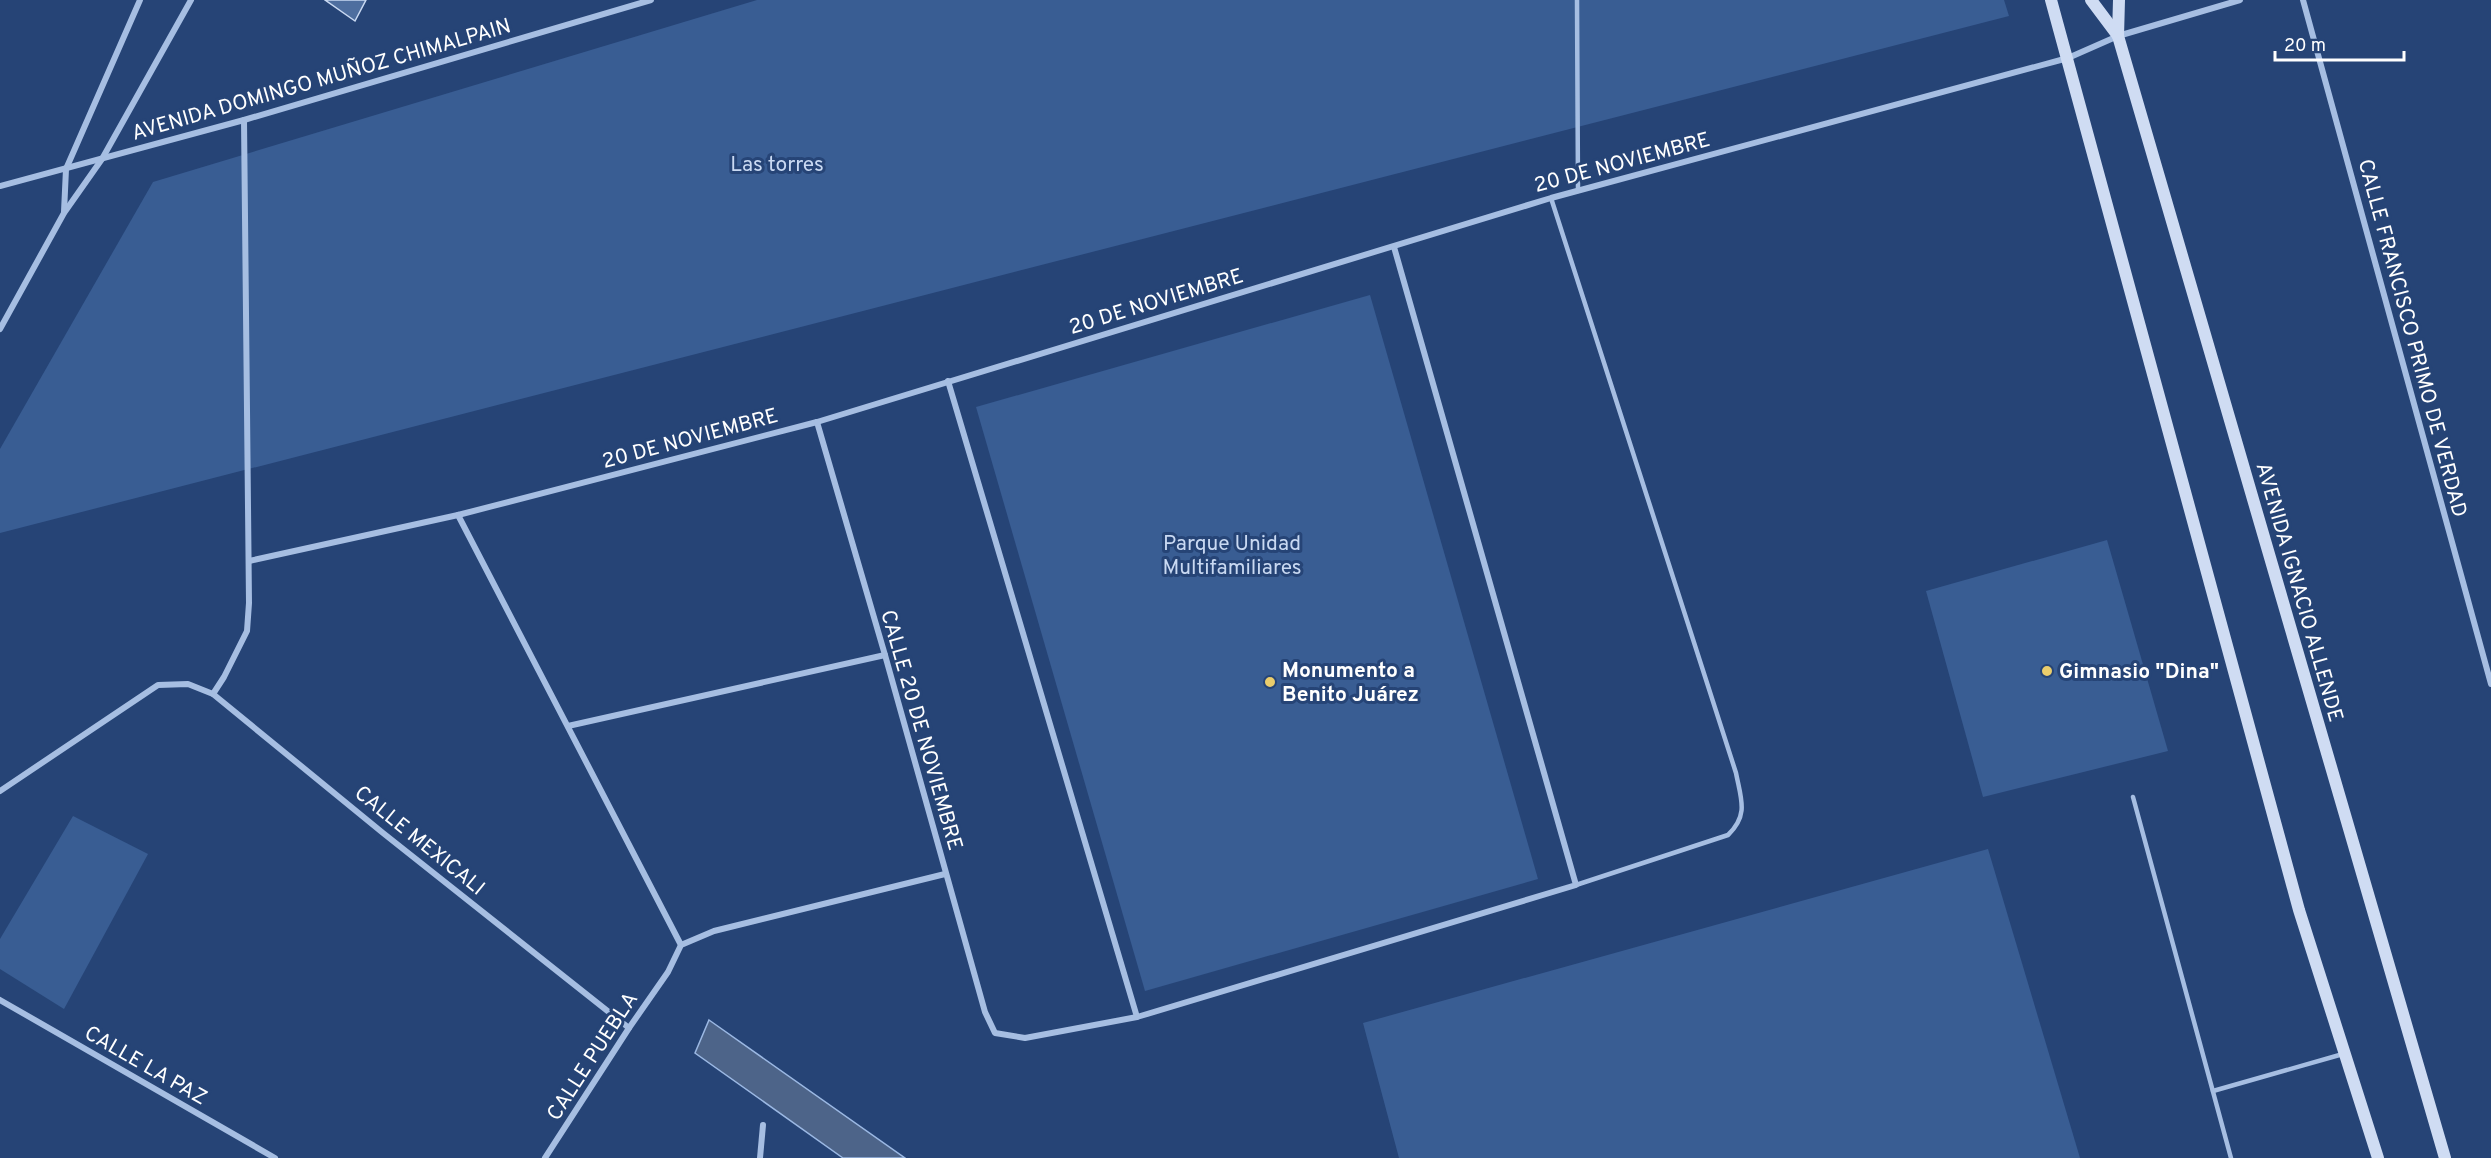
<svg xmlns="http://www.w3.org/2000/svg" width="2491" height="1158" font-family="Overpass,sans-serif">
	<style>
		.green { fill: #395d93 }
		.water { fill: #4d6489; stroke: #9bb8e3; stroke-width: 1.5 }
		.building { fill: #4e6e9f; stroke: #c9d9f2; stroke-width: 1.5 }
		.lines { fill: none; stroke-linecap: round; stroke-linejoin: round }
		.lane { stroke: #a6bee2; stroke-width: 4.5 }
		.street { stroke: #a6bee2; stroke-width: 6 }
		.secondary { stroke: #cfdcf3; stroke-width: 12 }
		.poi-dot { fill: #ebcd6c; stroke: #264476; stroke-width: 2 }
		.labels { text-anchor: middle; stroke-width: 6; stroke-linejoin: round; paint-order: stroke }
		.street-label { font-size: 21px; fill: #fff; stroke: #264476 }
		.park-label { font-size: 21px; fill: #c9d9f2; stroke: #264476 }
		.poi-label { font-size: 21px; font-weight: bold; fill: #fff; stroke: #264476; text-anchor: start }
	</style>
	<rect width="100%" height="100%" fill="#264476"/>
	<!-- green -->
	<g class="green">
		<path d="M757 0H2004L2009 16 0 533V449L153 182Z"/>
		<path d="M1370 295 1538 879 1145 991 976 407Z"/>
		<path d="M2107 540 2168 751 1983 797 1926 591Z"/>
		<path d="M73 816 148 854 64 1009 0 969V939Z"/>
		<path d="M1988 849 2080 1158H1399L1363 1023Z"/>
	</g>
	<!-- water -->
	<path class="water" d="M709 1020 905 1158H843L695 1053Z"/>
	<!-- building -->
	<path class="building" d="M325 0H366L355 21Z"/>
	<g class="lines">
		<!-- lane -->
		<g class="lane">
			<path d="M1577 0 1578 191"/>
			<path d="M1551 198 1736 773C1741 799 1749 815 1728 835L1576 885"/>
			<path d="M2133 797 2231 1158"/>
			<path d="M2213 1091 2343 1054"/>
		</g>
		<!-- street -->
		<g class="street">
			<path d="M2303 0 2491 684"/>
			<path d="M0 186 244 120 651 0"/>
			<path d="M64 212 66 169 140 0"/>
			<path d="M0 329 64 213 102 159 191 0"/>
			<path d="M948 381 1137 1017 1576 885 1394 247"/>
			<path d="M817 422 885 655 985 1012 995 1033 1025 1038 1137 1017"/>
			<path d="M458 515 681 945"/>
			<path d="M249 561 458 515 817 422 1551 198 2068 58 2118 36 2240 0"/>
			<path d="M213 694 224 677 247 631 249 603 244 120"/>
			<path d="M568 726 885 655"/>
			<path d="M0 791 158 685 188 684 213 694 383 833 629 1028"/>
			<path d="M0 1000 275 1158"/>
			<path d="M545 1158 629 1028 668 972 681 945 714 931 945 874"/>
			<path d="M760 1158 763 1125"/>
		</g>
		<!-- secondary -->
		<g class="secondary">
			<path d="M2051 0 2299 910 2378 1158"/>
			<path d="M2091 0 2118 36"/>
			<path d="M2119 0 2118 36 2445 1158"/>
		</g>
	</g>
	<!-- markers -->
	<g class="poi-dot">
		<circle cx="2047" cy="671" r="6"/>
		<circle cx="1270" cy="682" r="6"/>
	</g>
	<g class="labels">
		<!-- street labels -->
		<g class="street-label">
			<text transform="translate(321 79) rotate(-16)" y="7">AVENIDA DOMINGO MUÑOZ CHIMALPAIN</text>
			<text transform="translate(1622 162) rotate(-15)" y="7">20 DE NOVIEMBRE</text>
			<text transform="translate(1156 301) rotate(-17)" y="7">20 DE NOVIEMBRE</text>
			<text transform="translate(2413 338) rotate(75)" y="7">CALLE FRANCISCO PRIMO DE VERDAD</text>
			<text transform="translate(690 438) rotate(-15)" y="7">20 DE NOVIEMBRE</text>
			<text transform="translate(2300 592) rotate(74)" y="7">AVENIDA IGNACIO ALLENDE</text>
			<text transform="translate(922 730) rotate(74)" y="7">CALLE 20 DE NOVIEMBRE</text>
			<text transform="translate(420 840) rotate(39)" y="7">CALLE MEXICALI</text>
			<text transform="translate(592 1056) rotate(-57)" y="7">CALLE PUEBLA</text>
			<text transform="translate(146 1065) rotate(30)" y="7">CALLE LA PAZ</text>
		</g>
		<!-- park labels -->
		<g class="park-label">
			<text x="777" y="171">Las torres</text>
			<text x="1232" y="550">Parque Unidad<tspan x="1232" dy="24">Multifamiliares</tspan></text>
		</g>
		<!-- poi labels -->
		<g class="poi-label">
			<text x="1282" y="677">Monumento a<tspan x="1282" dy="24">Benito Juárez</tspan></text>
			<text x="2059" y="678">Gimnasio "Dina"</text>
		</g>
	</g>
	<!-- scale -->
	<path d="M2275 51v9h129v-9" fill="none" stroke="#ffffff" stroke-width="3"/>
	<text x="2284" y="51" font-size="18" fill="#ffffff" stroke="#264476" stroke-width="4.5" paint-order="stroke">20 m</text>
</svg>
